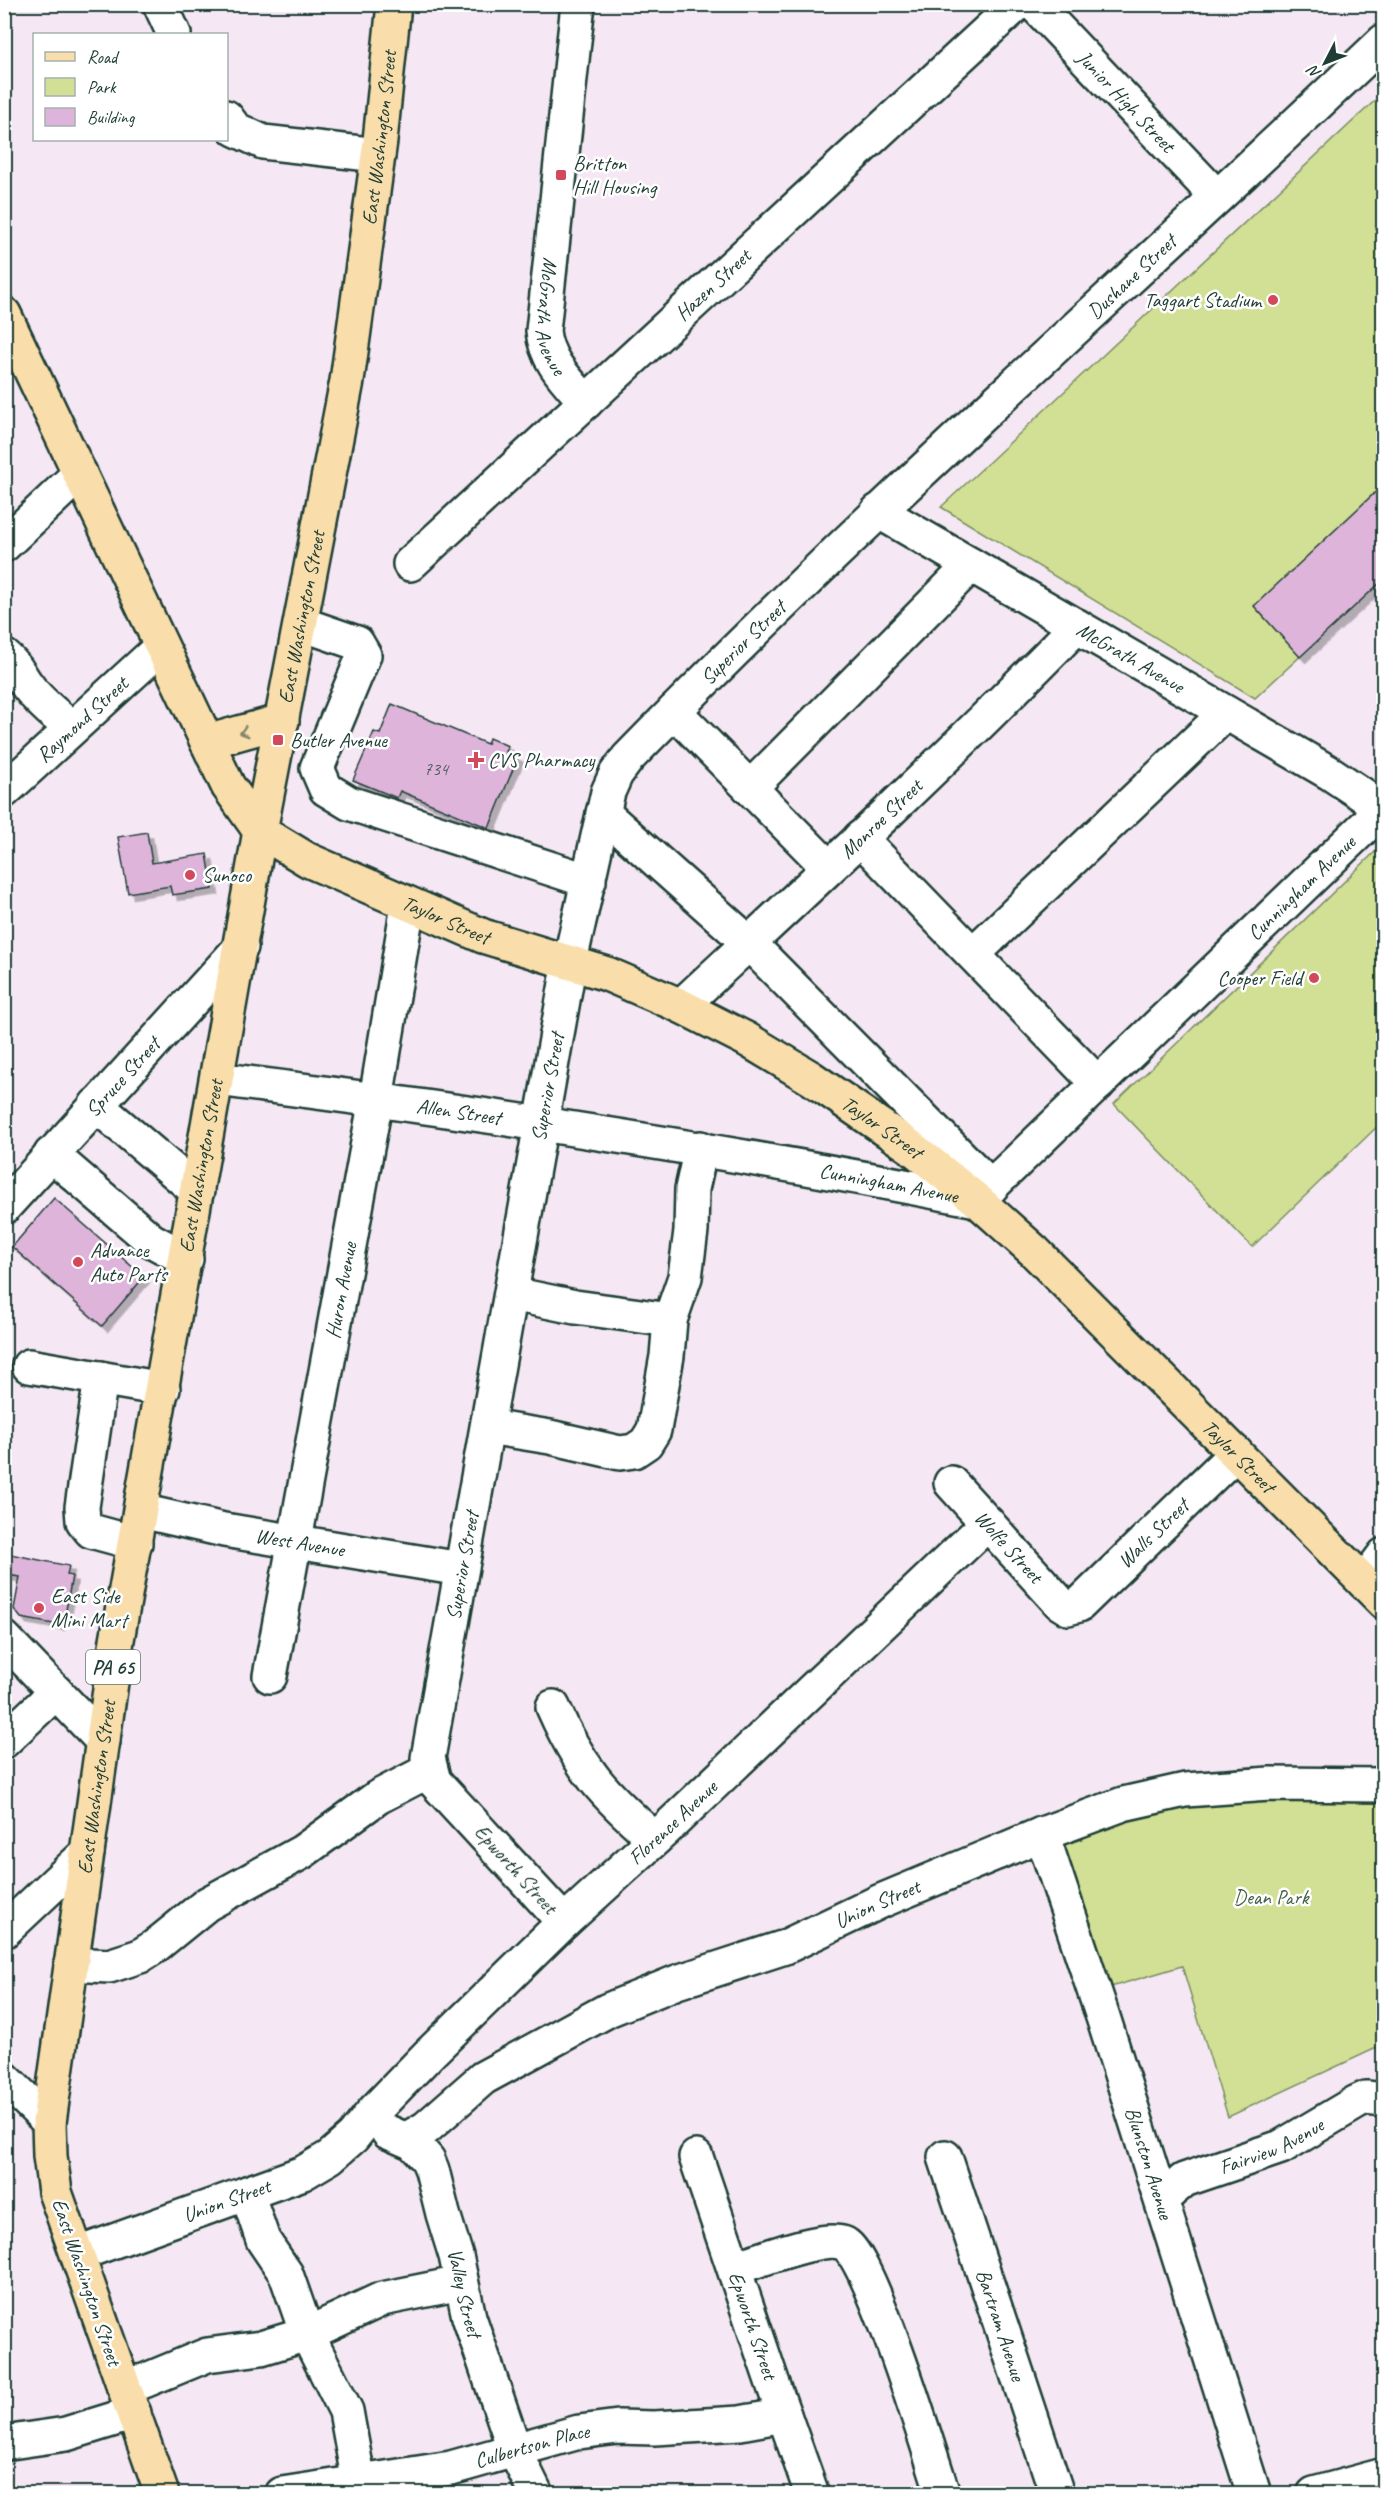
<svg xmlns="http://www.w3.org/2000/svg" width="1388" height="2498" font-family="Caveat,sans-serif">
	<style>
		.green { fill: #d1e094; stroke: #788e64; stroke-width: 1.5 }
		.building { fill: #deb4db; stroke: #1f3d34; stroke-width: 1.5; filter: url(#shadow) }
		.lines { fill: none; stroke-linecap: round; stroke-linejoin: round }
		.minor-casing { stroke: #1f3d34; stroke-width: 38 }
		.major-casing { stroke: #1f3d34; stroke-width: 38 }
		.minor { stroke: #fff; stroke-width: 33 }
		.major { stroke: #f9deab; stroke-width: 33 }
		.oneway { stroke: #81856a }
		.poi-dot { fill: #d1495b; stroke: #fff; stroke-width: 2 }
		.labels { text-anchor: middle; stroke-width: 5; stroke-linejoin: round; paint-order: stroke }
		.number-label { font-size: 18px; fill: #4f5b5e }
		.shield { fill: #fff; stroke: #627771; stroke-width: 1.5 }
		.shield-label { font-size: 20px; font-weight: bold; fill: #1f3d34 }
		.street-label { font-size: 21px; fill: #1f3d34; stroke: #fff }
		.poi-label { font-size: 21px; fill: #1f3d34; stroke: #fff; text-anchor: start }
		.park-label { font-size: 21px; fill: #435e47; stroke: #fff }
	</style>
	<defs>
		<filter id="shadow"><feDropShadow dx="5.5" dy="5.5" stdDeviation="0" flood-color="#0004"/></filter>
	</defs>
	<rect width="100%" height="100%" fill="#f5e8f4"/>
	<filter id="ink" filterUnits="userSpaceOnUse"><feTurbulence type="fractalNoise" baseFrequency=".0167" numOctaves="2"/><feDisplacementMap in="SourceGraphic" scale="12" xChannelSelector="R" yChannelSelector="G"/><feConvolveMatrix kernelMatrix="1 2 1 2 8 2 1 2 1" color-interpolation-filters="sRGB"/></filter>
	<g filter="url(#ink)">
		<!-- green -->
		<g class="green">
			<path d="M1383 93V580L1255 698 941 507Z"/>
			<path d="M1379 848 1384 852 1383 1121 1252 1247 1114 1104Z"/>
			<path d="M1383 1785V2045L1228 2117 1182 1966 1094 1992 1042 1834 1123 1804Z"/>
		</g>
		<!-- building -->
		<g class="building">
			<path d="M1383 485V580L1300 657 1254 606Z"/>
			<path d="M392 704 487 744 489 738 508 746 506 752 518 757 489 828 400 791 397 798 353 780 374 732 380 734Z"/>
			<path d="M147 832 152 863 207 854 213 889 172 895 170 886 128 893 118 837Z"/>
			<path d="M54 1198 144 1277 102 1326 12 1247Z"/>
			<path d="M10 1554 69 1566 67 1575 72 1576 65 1616 61 1615 59 1625 21 1618 14 1609 20 1577 6 1575Z"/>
		</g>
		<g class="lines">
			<!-- minor casing -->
			<g class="minor-casing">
				<g id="minor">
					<path d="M160 4 174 34"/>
					<path id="s1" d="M578 4 543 331C546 361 567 380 586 402"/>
					<path id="s2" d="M1034 4 1217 197"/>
					<path d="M226 117 235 129 263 142 378 155"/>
					<path id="s3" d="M878 511 1330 773 1384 809"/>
					<path d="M4 545 80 473"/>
					<path id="s4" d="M410 564 1017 4"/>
					<path d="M302 624 357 643 364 655 317 768 326 789 349 803 589 881"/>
					<path d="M4 656C19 668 19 676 30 689 42 704 57 716 72 728"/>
					<path d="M674 711 828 867"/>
					<path d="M750 788 971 565"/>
					<path id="s5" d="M4 791 161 647"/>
					<path d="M603 813 749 943 991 1187"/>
					<path d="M860 838 1098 1084"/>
					<path d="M973 954 1226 713"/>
					<path id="s6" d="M681 1006C815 882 949 757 1077 626"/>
					<path id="s7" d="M217 1079C472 1111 725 1150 977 1200L1384 808"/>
					<path d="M96 1105 197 1191"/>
					<path d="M51 1154 151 1240 186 1259"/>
					<path id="s8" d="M4 1207 241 947"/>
					<path d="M512 1294 575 1307 670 1320"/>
					<path d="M29 1366 163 1389"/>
					<path d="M101 1378 82 1507 83 1521 91 1531 135 1543"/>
					<path d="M488 1427 550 1437 620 1453 634 1451 646 1443 654 1430 667 1356 670 1320 685 1277 691 1231 692 1189 701 1148"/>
					<path id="s9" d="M951 1483 1060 1603 1068 1608 1079 1605 1236 1453"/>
					<path id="s10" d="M141 1511 224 1530 461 1569"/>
					<path d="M1364 1582 1384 1555"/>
					<path d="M4 1638 103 1741"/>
					<path id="s11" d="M270 1676 376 1099 408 905"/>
					<path d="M553 1707C580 1769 604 1795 655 1839"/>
					<path d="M4 1741 56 1692"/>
					<path id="s12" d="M1042 1834 1103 2017 1254 2494"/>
					<path id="s13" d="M564 1922 434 1781 428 1758 570 961 608 792 616 774 628 758C870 509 1132 281 1384 41"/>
					<path d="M4 1931 87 1853"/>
					<path d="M71 1964 109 1966 140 1956 154 1947 207 1904 302 1852 378 1797 430 1770"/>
					<path d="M4 2078 49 2122"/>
					<path id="s14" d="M388 2132 413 2143 428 2160 432 2170 443 2214 456 2256 469 2317 515 2451 536 2494"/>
					<path id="s15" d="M407 2139 426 2128 483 2078 608 2010 677 1982 785 1947 881 1901 1042 1834 1123 1804 1185 1790 1270 1784 1384 1785"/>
					<path id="s16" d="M696 2157 772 2381 812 2494"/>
					<path id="s17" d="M945 2157 1057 2494"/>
					<path d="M247 2193 263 2240 286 2274 307 2334 346 2411 359 2483"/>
					<path id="s18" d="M1162 2199 1184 2180 1281 2147 1357 2102 1366 2098 1384 2100"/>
					<path id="s19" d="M78 2254 303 2173 330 2157 353 2137 372 2113 429 2054 564 1922 666 1829 988 1523"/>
					<path d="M735 2268C757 2261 825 2234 845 2244 870 2257 931 2456 943 2494"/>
					<path d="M123 2385 144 2381 207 2355 261 2348 307 2334 382 2299 461 2283"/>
					<path d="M4 2443 66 2434 134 2413"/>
					<path id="s20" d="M282 2494 451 2468 579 2432 618 2427 654 2428 740 2423 784 2415"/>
					<path d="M1314 2494 1384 2475"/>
				</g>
			</g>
			<!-- major casing -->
			<g class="major-casing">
				<g id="major">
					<path id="s21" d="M4 314 228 786 260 831 308 860 483 936 607 974 681 1006 746 1039 811 1078 911 1147 977 1200 1034 1251 1384 1602"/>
					<path d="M207 742 282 721"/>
					<path id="s22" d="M162 2494 55 2192 50 2156 49 2122 117 1640 260 831 347 381 380 141 394 4"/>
				</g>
			</g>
			<!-- minor -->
			<use href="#minor" class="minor"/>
			<!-- major -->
			<use href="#major" class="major"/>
		</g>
		<!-- one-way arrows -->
		<defs><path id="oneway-chevron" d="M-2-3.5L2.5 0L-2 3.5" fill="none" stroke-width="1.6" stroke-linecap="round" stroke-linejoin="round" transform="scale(1.5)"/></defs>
		<use class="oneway" href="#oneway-chevron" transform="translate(244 732) rotate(164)"/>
	</g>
	<!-- markers -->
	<g class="poi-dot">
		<rect x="555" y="169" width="12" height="12" rx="3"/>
		<circle cx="1273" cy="300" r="6"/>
		<rect x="272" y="734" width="12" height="12" rx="3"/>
		<path d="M473 751h6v6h6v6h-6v6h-6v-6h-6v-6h6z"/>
		<circle cx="190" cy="875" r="6"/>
		<circle cx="1314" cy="978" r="6"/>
		<circle cx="78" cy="1262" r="6"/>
		<circle cx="39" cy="1608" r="6"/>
	</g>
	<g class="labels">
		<!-- number labels -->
		<g class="number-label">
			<text x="436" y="775">734</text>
		</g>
		<!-- shield labels -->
		<rect class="shield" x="86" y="1650" width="54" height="34" rx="4.5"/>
		<g class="shield-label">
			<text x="113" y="1674">PA 65</text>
		</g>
		<!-- street labels -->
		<g class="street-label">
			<text dy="7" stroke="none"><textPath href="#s2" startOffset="134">Junior High Street</textPath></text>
			<text dy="7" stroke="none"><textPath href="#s22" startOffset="2403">East Washington Street</textPath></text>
			<text dy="7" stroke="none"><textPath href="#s13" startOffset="1935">Dushane Street</textPath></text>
			<text dy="7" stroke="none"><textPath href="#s4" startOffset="412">Hazen Street</textPath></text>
			<text dy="7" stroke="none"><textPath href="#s1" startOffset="315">McGrath Avenue</textPath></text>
			<text dy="7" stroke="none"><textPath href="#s22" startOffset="1917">East Washington Street</textPath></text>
			<text dy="7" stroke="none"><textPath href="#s13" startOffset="1401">Superior Street</textPath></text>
			<text dy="7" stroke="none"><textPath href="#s3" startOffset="292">McGrath Avenue</textPath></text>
			<text dy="7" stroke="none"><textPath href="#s5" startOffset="106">Raymond Street</textPath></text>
			<text dy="7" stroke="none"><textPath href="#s6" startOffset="274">Monroe Street</textPath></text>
			<text dy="7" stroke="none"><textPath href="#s7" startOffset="1220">Cunningham Avenue</textPath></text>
			<text dy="7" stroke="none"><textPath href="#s21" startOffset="784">Taylor Street</textPath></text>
			<text dy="7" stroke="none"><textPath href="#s8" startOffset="176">Spruce Street</textPath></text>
			<text dy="7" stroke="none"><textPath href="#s13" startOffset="897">Superior Street</textPath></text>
			<text dy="7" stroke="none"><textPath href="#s7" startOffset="244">Allen Street</textPath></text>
			<text dy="7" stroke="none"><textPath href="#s21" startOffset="1270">Taylor Street</textPath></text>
			<text dy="7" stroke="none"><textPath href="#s22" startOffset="1359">East Washington Street</textPath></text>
			<text dy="7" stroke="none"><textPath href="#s7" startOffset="680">Cunningham Avenue</textPath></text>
			<text dy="7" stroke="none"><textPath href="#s11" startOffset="392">Huron Avenue</textPath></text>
			<text dy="7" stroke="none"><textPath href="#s21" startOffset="1756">Taylor Street</textPath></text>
			<text dy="7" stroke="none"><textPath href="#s9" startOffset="286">Walls Street</textPath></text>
			<text dy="7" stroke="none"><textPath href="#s10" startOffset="162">West Avenue</textPath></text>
			<text dy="7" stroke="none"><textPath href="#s9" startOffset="86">Wolfe Street</textPath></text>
			<text dy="7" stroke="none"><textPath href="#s13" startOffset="411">Superior Street</textPath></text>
			<text dy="7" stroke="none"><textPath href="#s22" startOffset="729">East Washington Street</textPath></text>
			<text dy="7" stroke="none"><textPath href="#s19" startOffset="750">Florence Avenue</textPath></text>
			<text transform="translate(516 1869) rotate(48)" y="7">Epworth Street</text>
			<text dy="7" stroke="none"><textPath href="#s15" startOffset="530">Union Street</textPath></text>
			<text dy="7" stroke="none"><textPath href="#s18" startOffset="123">Fairview Avenue</textPath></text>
			<text dy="7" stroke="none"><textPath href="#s12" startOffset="346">Blunston Avenue</textPath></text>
			<text dy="7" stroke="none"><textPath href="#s19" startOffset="158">Union Street</textPath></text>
			<text transform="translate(87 2282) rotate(71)" y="7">East Washington Street</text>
			<text dy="7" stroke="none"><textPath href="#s14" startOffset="188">Valley Street</textPath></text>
			<text dy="7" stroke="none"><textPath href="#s16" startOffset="178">Epworth Street</textPath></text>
			<text dy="7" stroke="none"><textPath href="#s17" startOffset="177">Bartram Avenue</textPath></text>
			<text dy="7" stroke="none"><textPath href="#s20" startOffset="255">Culbertson Place</textPath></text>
		</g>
		<!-- poi labels -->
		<g class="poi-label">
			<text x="573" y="170">Britton<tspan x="573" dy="24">Hill Housing</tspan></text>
			<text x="1261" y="307" text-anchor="end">Taggart Stadium</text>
			<text x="290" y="747">Butler Avenue</text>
			<text x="488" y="767">CVS Pharmacy</text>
			<text x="202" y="882">Sunoco</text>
			<text x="1302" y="985" text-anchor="end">Cooper Field</text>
			<text x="90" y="1257">Advance<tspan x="90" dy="24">Auto Parts</tspan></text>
			<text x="51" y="1603">East Side<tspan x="51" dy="24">Mini Mart</tspan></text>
		</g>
		<!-- park labels -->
		<g class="park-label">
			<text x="1271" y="1904">Dean Park</text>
		</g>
	</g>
	<!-- margin -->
	<rect width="1388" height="2498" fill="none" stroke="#fff" stroke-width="24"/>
	<rect x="12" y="12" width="1364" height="2474" fill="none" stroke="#1f3d34" stroke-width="2" filter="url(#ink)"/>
	<!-- legend -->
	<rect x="33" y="33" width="195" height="108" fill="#ffffff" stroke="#a5b1ae" stroke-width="1.5"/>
	<rect x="45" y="52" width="30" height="9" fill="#f9deab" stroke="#a5b1ae" stroke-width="1.5"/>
	<text x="87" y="63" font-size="18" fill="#1f3d34">Road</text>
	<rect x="45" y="78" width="30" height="18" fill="#d1e094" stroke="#a5b1ae" stroke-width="1.5"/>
	<text x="87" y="93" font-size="18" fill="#1f3d34">Park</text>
	<rect x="45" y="108" width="30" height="18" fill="#deb4db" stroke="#a5b1ae" stroke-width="1.5"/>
	<text x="87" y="123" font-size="18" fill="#1f3d34">Building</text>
	<!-- north arrow -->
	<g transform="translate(1325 63) rotate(228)" stroke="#ffffff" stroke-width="4.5" paint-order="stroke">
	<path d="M0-4.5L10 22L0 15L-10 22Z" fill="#1f3d34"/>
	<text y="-9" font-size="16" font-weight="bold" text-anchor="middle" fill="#1f3d34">N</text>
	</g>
</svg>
